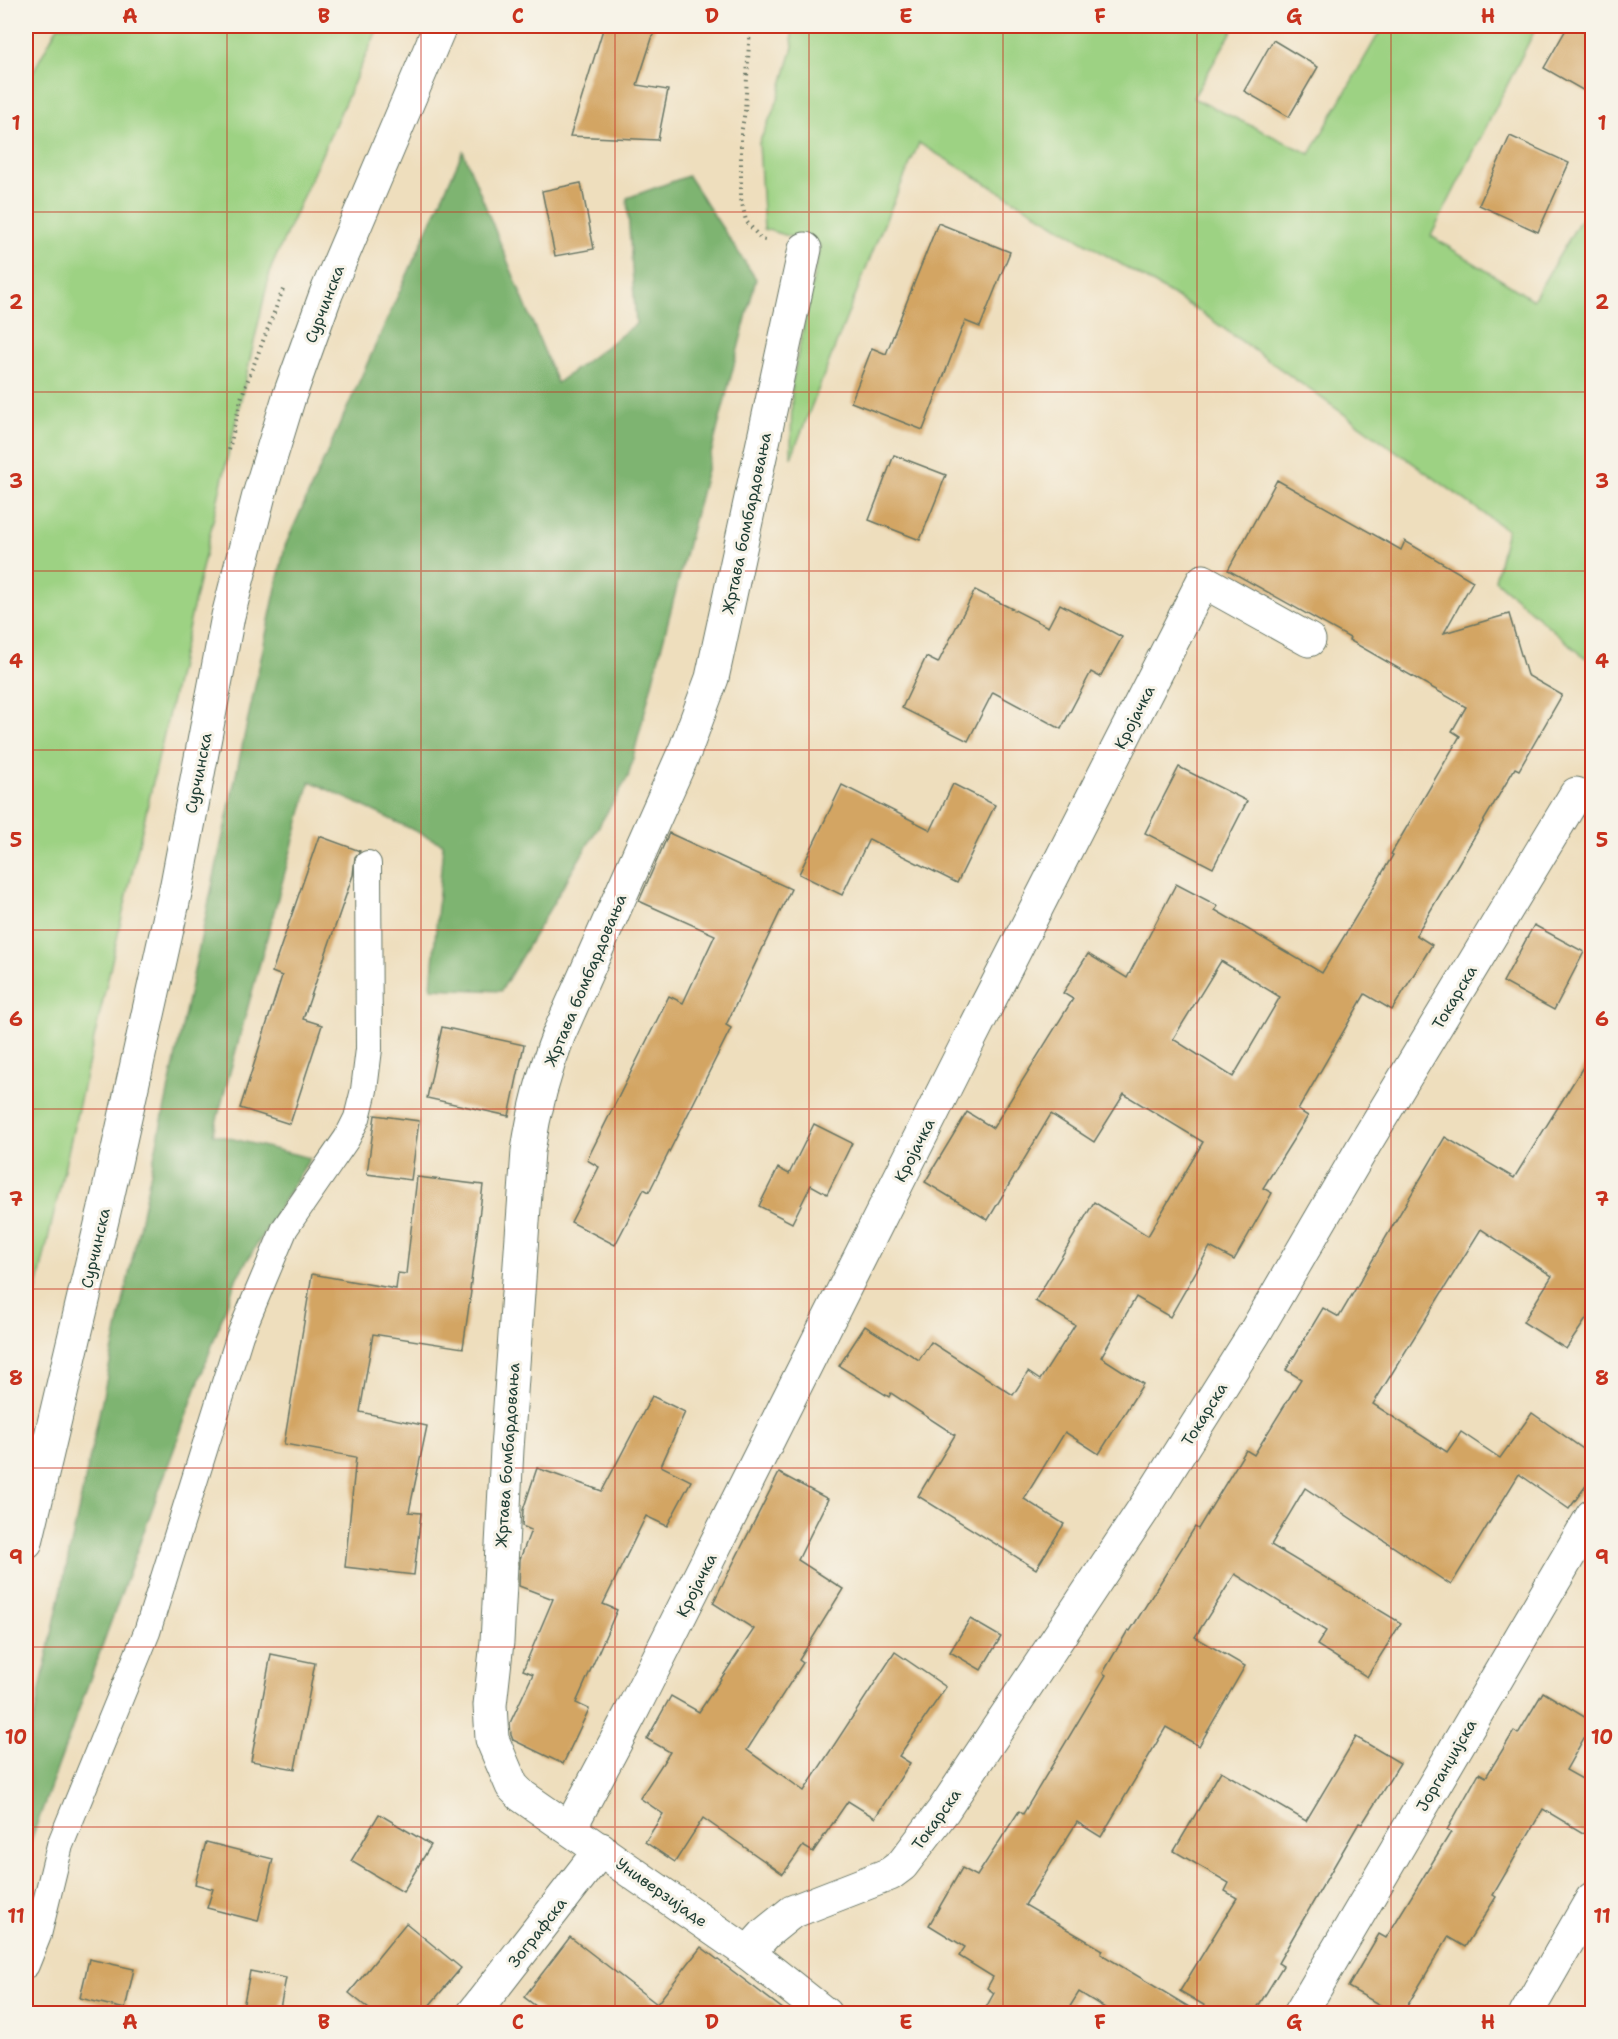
<svg xmlns="http://www.w3.org/2000/svg" width="1618" height="2039" font-family="'Shantell Sans',sans-serif">
	<style>
		.green { fill: #9dd283; stroke: #5e885c; stroke-width: 1.5 }
		.forest { fill: #7eb471; stroke: #4e7852; stroke-width: 1.5 }
		.building { fill: #d3a564; fill-rule: evenodd }
		.lines { fill: none; stroke-linecap: round; stroke-linejoin: round }
		.lane-casing { stroke: #677564; stroke-width: 28 }
		.street-casing { stroke: #677564; stroke-width: 35 }
		.secondary-casing { stroke: #677564; stroke-width: 35 }
		.path { stroke: #677564; stroke-width: 4; stroke-dasharray: 1.5 4.5; stroke-linecap: butt }
		.lane { stroke: #fff; stroke-width: 26 }
		.street { stroke: #fff; stroke-width: 33 }
		.secondary { stroke: #fff; stroke-width: 33 }
		.grid { fill: none; stroke: #c8321e; stroke-width: 1.5; stroke-opacity: 0.55 }
		.labels { text-anchor: middle; stroke-width: 6; stroke-linejoin: round; paint-order: stroke }
		.street-label { font-size: 16px; fill: #1f3d34; stroke: #f7f3e8 }
		.neatline { fill: none; stroke: #c8321e; stroke-width: 2 }
		.grid-label { font-size: 20px; text-anchor: middle; font-weight: bold; fill: #c8321e }
	</style>
	<rect width="100%" height="100%" fill="#f7f3e8"/>
	<filter id="ink" filterUnits="userSpaceOnUse"><feTurbulence type="fractalNoise" baseFrequency=".0167" numOctaves="2"/><feDisplacementMap in="SourceGraphic" scale="12" xChannelSelector="R" yChannelSelector="G"/><feConvolveMatrix kernelMatrix="1 2 1 2 8 2 1 2 1" color-interpolation-filters="sRGB"/></filter>
	<filter id="wash" filterUnits="userSpaceOnUse"><feTurbulence type="fractalNoise" baseFrequency=".008" numOctaves="4" result="noise"/><feDisplacementMap in="SourceGraphic" scale="24" xChannelSelector="R" yChannelSelector="G"/><feGaussianBlur stdDeviation="1.35" result="paint"/><feColorMatrix in="noise" values="0 0 0 0 0 0 0 0 0 0 0 0 0 0 0 0 0 1.4 0 .05"/><feComposite in="paint" operator="in"/></filter>
	<g filter="url(#wash)">
		<rect width="100%" height="100%" fill="#eedebd"/>
		<!-- green -->
		<g class="green">
			<path d="M58 26H379L271 268 26 1335V85Z"/>
			<path d="M791 26H1235L1193 98 1310 154 1383 26H1537L1431 236 1533 300 1592 200V661L1583 656 1495 580 1507 530 1199 311 919 143 878 238 791 458 792 383 820 245 764 229 759 143 777 102 793 47Z"/>
		</g>
		<!-- forest -->
		<path class="forest" d="M463 151 557 383 636 324 627 198 688 176 756 279 628 777 501 991 431 988 443 844 310 781 213 1134 310 1158 237 1277 26 1854V1755L285 546Z"/>
		<g id="blocks">
			<!-- building -->
			<g class="building">
				<path d="M604 26H656L637 85 668 90 658 140 570 136Z"/>
				<path d="M1568 26H1593V96L1544 68Z"/>
				<path d="M1273 40 1318 67 1289 117 1244 91Z"/>
				<path d="M1510 136 1569 163 1538 232 1479 205Z"/>
				<path d="M581 183 594 249 555 256 542 191Z"/>
				<path d="M938 223 1010 252 980 327 965 321 923 430 851 402 872 348 886 354Z"/>
				<path d="M894 455 946 475 920 540 869 520Z"/>
				<path d="M1277 480 1401 550 1405 541 1473 581 1444 633 1509 614 1527 675 1562 695 1519 770 1515 768 1416 935 1432 945 1392 1010 1365 994 1298 1110 1308 1116 1263 1188 1272 1193 1234 1260 1210 1247 1170 1317 1136 1297 1101 1357 1143 1384 1099 1454 1065 1432 1024 1499 1064 1524 1036 1569 918 1496 955 1435 891 1393 889 1397 839 1366 865 1326 919 1360 931 1342 1013 1395 1028 1372 1040 1380 1075 1325 1035 1301 1094 1202 1148 1236 1203 1142 1124 1094 1094 1142 1051 1114 988 1220 925 1182 967 1112 993 1128 1073 999 1063 993 1088 954 1127 978 1176 884 1218 906 1215 910 1322 973 1393 855 1391 854 1460 736 1452 731 1466 707 1349 640 1350 638 1228 570ZM1221 961 1280 997 1233 1077 1173 1039Z"/>
				<path d="M975 590 1048 627 1060 604 1122 637 1100 677 1091 672 1061 729 993 692 968 741 902 708 926 657 938 663Z"/>
				<path d="M1179 767 1247 801 1213 868 1145 833Z"/>
				<path d="M953 784 995 805 957 883 869 839 842 895 799 874 842 785 931 830Z"/>
				<path d="M669 833 791 889 726 1025 731 1028 649 1192 644 1189 615 1245 571 1222 599 1167 587 1160 669 996 683 1003 715 935 639 901Z"/>
				<path d="M319 836 360 851 355 857 353 875 303 1019 322 1025 290 1124 240 1108 282 976 272 972Z"/>
				<path d="M1534 925 1584 952 1554 1010 1503 982Z"/>
				<path d="M442 1027 524 1045 509 1116 427 1098Z"/>
				<path d="M1593 1051V1309L1566 1349 1523 1322 1552 1276 1481 1229 1373 1404 1447 1452 1461 1432 1500 1458 1532 1413 1593 1456V1476L1569 1509 1519 1474 1451 1585 1305 1488 1271 1545 1401 1623 1367 1677 1317 1645 1326 1631 1235 1574 1195 1637 1245 1666 1199 1746 1166 1727 1101 1837 1077 1822 1025 1905 1103 1950 1101 1954 1199 2013H1113L1079 1992 1066 2013H983L994 1993 987 1988 993 1977 959 1956 965 1947 929 1925 962 1868 977 1876 1019 1811 1023 1814 1106 1675 1103 1673 1128 1630 1130 1631 1195 1527 1198 1529 1246 1450 1254 1455 1301 1379 1286 1370 1323 1308 1339 1317 1445 1137 1514 1178Z"/>
				<path d="M375 1115 419 1121 411 1180 367 1174Z"/>
				<path d="M814 1124 852 1143 827 1194 811 1185 792 1223 759 1206 778 1168 789 1174Z"/>
				<path d="M417 1177 483 1185 470 1290 471 1291 463 1348 373 1334 360 1412 427 1426 409 1512 421 1513 414 1575 345 1567 356 1457 284 1444 312 1274 396 1289 398 1273 406 1274Z"/>
				<path d="M652 1396 685 1412 661 1466 691 1481 667 1526 646 1516 603 1604 617 1610 576 1703 589 1709 563 1764 513 1740 511 1735 510 1723 533 1674 523 1670 553 1599 519 1586 520 1559 531 1530 522 1526 523 1510 537 1468 602 1491Z"/>
				<path d="M779 1473 828 1499 798 1560 843 1589 799 1660 803 1663 747 1750 804 1791 895 1652 946 1687 899 1756 910 1763 875 1818 848 1801 813 1852 803 1846 783 1874 703 1818 675 1862 645 1842 663 1814 640 1798 670 1752 647 1739 671 1696 699 1712 754 1629 713 1603Z"/>
				<path d="M970 1619 1001 1637 981 1670 950 1652Z"/>
				<path d="M271 1654 315 1663 295 1769 251 1761Z"/>
				<path d="M1543 1692 1593 1722 1566 1770 1593 1785V1839L1543 1809 1493 1895 1496 1897 1465 1947 1448 1937 1403 2013H1394L1348 1987 1379 1934 1386 1938 1451 1832 1447 1830 1479 1773 1486 1777 1514 1731 1518 1734Z"/>
				<path d="M1356 1737 1400 1763 1362 1824 1359 1823 1278 1963 1283 1966 1254 2013H1217L1180 1991 1237 1898 1225 1891 1229 1883 1174 1851 1221 1771 1306 1821Z"/>
				<path d="M379 1814 431 1845 403 1892 351 1861Z"/>
				<path d="M206 1842 273 1859 258 1921 207 1908 213 1889 195 1884Z"/>
				<path d="M406 1923 461 1968 423 2013H374L349 1993Z"/>
				<path d="M570 1937 657 2004 701 1947 788 2013H545L524 1997Z"/>
				<path d="M89 1959 134 1969 125 2009 80 1998Z"/>
				<path d="M250 1971 286 1978 279 2013H242Z"/>
			</g>
		</g>
	</g>
	<g filter="url(#ink)">
		<use href="#blocks" fill-opacity="0" stroke="#677564" stroke-width="1.5"/>
		<g class="lines">
			<!-- lane casing -->
			<g class="lane-casing">
				<path id="lane" d="M26 1965 38 1935 60 1845 147 1632 240 1335 285 1228 347 1138 357 1118 364 1090 369 1049 368 864"/>
			</g>
			<!-- street casing -->
			<g class="street-casing">
				<g id="street">
					<path d="M805 249 712 678 686 748 559 1034C544 1072 534 1110 528 1151L507 1449 497 1642 490 1705 492 1739 512 1786 522 1796 748 1953 825 2014"/>
					<path d="M570 1828 631 1713 966 1046 1203 581 1309 640"/>
					<path d="M748 1953 766 1933 792 1912 890 1874 902 1865 943 1811 1145 1507 1254 1334 1363 1147 1576 794"/>
					<path d="M473 2014 601 1849"/>
					<path d="M1300 2014 1592 1516"/>
					<path d="M1526 2014 1592 1899"/>
				</g>
			</g>
			<!-- secondary casing -->
			<g class="secondary-casing">
				<path id="secondary" d="M26 1542 107 1199 177 884 228 616 259 495 289 397 326 294 440 26"/>
			</g>
			<!-- path -->
			<g class="path">
				<path d="M750 26 745 111 741 134V199L746 221 761 239 769 241"/>
				<path d="M229 450 242 395 284 287"/>
			</g>
			<!-- lane -->
			<use href="#lane" class="lane"/>
			<!-- street -->
			<use href="#street" class="street"/>
			<!-- secondary -->
			<use href="#secondary" class="secondary"/>
		</g>
	</g>
	<!-- grid -->
	<path class="grid" d="M227 26V2014M421 26V2014M615 26V2014M809 26V2014M1003 26V2014M1197 26V2014M1391 26V2014M26 212H1592M26 392H1592M26 571H1592M26 750H1592M26 930H1592M26 1109H1592M26 1289H1592M26 1468H1592M26 1647H1592M26 1827H1592"/>
	<g class="labels">
		<!-- street labels -->
		<g class="street-label">
			<text transform="translate(324 304) rotate(-69)" y="6">Сурчинска</text>
			<text transform="translate(746 523) rotate(-78)" y="6">Жртава бомбардовања</text>
			<text transform="translate(1134 717) rotate(-63)" y="6">Кројачка</text>
			<text transform="translate(198 773) rotate(-79)" y="6">Сурчинска</text>
			<text transform="translate(585 980) rotate(-67)" y="6">Жртава бомбардовања</text>
			<text transform="translate(1454 997) rotate(-59)" y="6">Токарска</text>
			<text transform="translate(914 1150) rotate(-63)" y="6">Кројачка</text>
			<text transform="translate(95 1248) rotate(-77)" y="6">Сурчинска</text>
			<text transform="translate(1204 1414) rotate(-58)" y="6">Токарска</text>
			<text transform="translate(507 1455) rotate(-86)" y="6">Жртава бомбардовања</text>
			<text transform="translate(696 1585) rotate(-63)" y="6">Кројачка</text>
			<text transform="translate(1446 1765) rotate(-60)" y="6">Јорганџијска</text>
			<text transform="translate(936 1819) rotate(-54)" y="6">Токарска</text>
			<text transform="translate(662 1892) rotate(35)" y="6">Универзијаде</text>
			<text transform="translate(537 1932) rotate(-52)" y="6">Зографска</text>
		</g>
	</g>
	<!-- margin -->
	<rect width="1618" height="2039" fill="none" stroke="#f7f3e8" stroke-width="66"/>
	<rect x="33" y="33" width="1552" height="1973" class="neatline"/>
	<g class="grid-label">
		<text x="130" y="23">A</text>
		<text x="324" y="23">B</text>
		<text x="518" y="23">C</text>
		<text x="712" y="23">D</text>
		<text x="906" y="23">E</text>
		<text x="1100" y="23">F</text>
		<text x="1294" y="23">G</text>
		<text x="1488" y="23">H</text>
		<text x="16" y="130">1</text>
		<text x="1602" y="130">1</text>
		<text x="16" y="309">2</text>
		<text x="1602" y="309">2</text>
		<text x="16" y="488">3</text>
		<text x="1602" y="488">3</text>
		<text x="16" y="668">4</text>
		<text x="1602" y="668">4</text>
		<text x="16" y="847">5</text>
		<text x="1602" y="847">5</text>
		<text x="16" y="1026">6</text>
		<text x="1602" y="1026">6</text>
		<text x="16" y="1206">7</text>
		<text x="1602" y="1206">7</text>
		<text x="16" y="1385">8</text>
		<text x="1602" y="1385">8</text>
		<text x="16" y="1564">9</text>
		<text x="1602" y="1564">9</text>
		<text x="16" y="1744">10</text>
		<text x="1602" y="1744">10</text>
		<text x="16" y="1923">11</text>
		<text x="1602" y="1923">11</text>
		<text x="130" y="2029">A</text>
		<text x="324" y="2029">B</text>
		<text x="518" y="2029">C</text>
		<text x="712" y="2029">D</text>
		<text x="906" y="2029">E</text>
		<text x="1100" y="2029">F</text>
		<text x="1294" y="2029">G</text>
		<text x="1488" y="2029">H</text>
	</g>
</svg>
